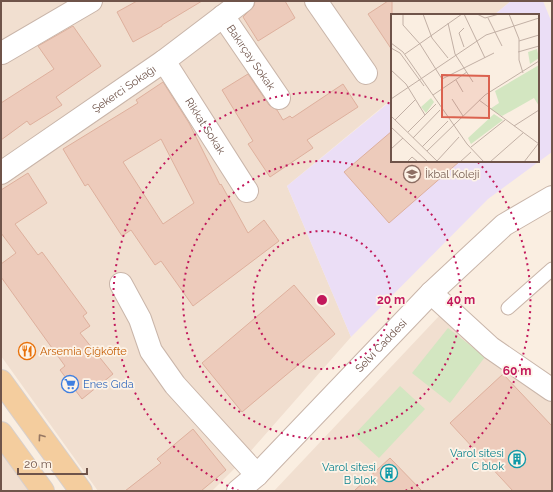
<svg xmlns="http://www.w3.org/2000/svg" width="553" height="492" font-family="Raleway,sans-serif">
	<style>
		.residential { fill: #f1dfd0 }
		.education { fill: #ebdef6 }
		.green { fill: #d3e6c1 }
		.building { fill: #edcbbb; stroke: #deb09d; fill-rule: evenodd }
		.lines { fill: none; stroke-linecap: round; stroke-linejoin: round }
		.service-casing { stroke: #c9b5a9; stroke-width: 15 }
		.minor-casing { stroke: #c9b5a9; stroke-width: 24 }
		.primary-casing { stroke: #d7cfcc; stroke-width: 24 }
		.service { stroke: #fff; stroke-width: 13 }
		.minor { stroke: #fff; stroke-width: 22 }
		.primary { stroke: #f4cd9e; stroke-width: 22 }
		.oneway { stroke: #977863 }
		.ring { fill: none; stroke: #c2185b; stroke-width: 2; stroke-dasharray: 2 4 }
		.labels { text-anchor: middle; stroke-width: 3.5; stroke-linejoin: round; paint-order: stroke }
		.street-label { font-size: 11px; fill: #6f544a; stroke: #fdf3e7 }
		.education-label { font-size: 11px; fill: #785e54; stroke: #fdf3e7; text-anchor: start }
		.food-label { font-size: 11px; fill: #c56008; stroke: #fdf3e7; text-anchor: start }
		.shop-label { font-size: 11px; fill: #366cbe; stroke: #fdf3e7; text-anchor: start }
		.culture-label { font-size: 11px; fill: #0d838f; stroke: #fdf3e7; text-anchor: end }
		.inset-road { fill: none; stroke: #c2b0a5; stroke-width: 1 }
		.view { fill: #db624f; fill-opacity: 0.15; stroke: #db624f; stroke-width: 2 }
		.inset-edge { fill: none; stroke: #6f544a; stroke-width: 2 }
		.centre { fill: #c2185b; stroke: #fdf3e7; stroke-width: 2 }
		.ring-label { font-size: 12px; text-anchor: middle; font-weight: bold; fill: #c2185b; stroke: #fdf3e7; stroke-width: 3.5; stroke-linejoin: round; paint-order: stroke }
	</style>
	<rect width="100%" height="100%" fill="#faeee1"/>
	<!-- residential -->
	<g class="residential">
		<path d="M1 1H511L494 15H392V99L287 186 351 337 241 462 212 491H98L1 356Z"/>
		<path d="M440 315 552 400V491H274Z"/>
		<path d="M1 442 37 491H1Z"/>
	</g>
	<!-- education -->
	<path class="education" d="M511 1H543L552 23V152L488 199 351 337 287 186 392 100V161H538V15H494Z"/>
	<!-- green -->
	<g class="green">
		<path d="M448 328 485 357 450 403 412 373Z"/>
		<path d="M400 386 425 409 379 458 354 435Z"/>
	</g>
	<!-- building -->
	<g class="building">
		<path d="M137 1H202L162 25V26L133 42 117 12Z"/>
		<path d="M255 1H285L295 18 258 41 243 17 254 6Z"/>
		<path d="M388 1H392V50L368 14Z"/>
		<path d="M73 26 101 66 56 97 62 105 30 125 27 121 1 140V103L54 69 38 46Z"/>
		<path d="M248 74 269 105 277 110 283 120 290 116 292 118 343 84 358 107 307 140 313 148 270 177 248 144 253 141 222 90Z"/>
		<path d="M163 82 189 123 220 185 221 184 248 233 264 220 279 241 193 306 161 261 155 265 131 230 122 236 88 184 85 186 63 149 138 103 136 100ZM161 139 194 203 163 224 123 162Z"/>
		<path d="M392 131V161H460L389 223 344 172Z"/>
		<path d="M28 173 47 203 15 224 38 255 42 252 87 313 83 316 90 326 80 333 113 374 82 399 60 370 65 366 1 277V264L16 253 1 233V190Z"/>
		<path d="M294 285 335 334 242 412 202 363Z"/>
		<path d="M503 374 552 426V491H513L450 423Z"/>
		<path d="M193 429 226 470 201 491H125L161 463 157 459Z"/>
		<path d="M390 458 422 491H354Z"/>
	</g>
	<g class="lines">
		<!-- service casing -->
		<g class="service-casing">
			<path id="service" d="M508 308 552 269"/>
		</g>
		<!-- minor casing -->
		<g class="minor-casing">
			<g id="minor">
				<path d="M316 1 366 73"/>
				<path id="s1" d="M223 16 279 98"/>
				<path d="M1 51 2 53 91 1"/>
				<path id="s2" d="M164 61 247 191"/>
				<path id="s3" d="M1 173 164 61 243 1"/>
				<path d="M121 284 140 319 151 351 175 385 257 475"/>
				<path d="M431 293 491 348 552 390"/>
				<path id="s4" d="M238 491 257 475 431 293 504 225 552 197"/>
			</g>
		</g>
		<!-- primary casing -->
		<g class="primary-casing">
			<g id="primary">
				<path d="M1 381 81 491"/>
				<path d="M1 433 43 491"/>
			</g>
		</g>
		<!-- service -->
		<use href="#service" class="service"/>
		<!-- minor -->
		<use href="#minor" class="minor"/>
		<!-- primary -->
		<use href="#primary" class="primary"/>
	</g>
	<!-- one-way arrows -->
	<defs><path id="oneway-chevron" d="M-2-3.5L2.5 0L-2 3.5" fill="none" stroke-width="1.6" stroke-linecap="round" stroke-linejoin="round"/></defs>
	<use class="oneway" href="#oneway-chevron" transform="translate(41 437) rotate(-126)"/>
	<!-- distance rings -->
	<g class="ring">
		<circle cx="322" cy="300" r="69"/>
		<circle cx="322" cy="300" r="139"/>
		<path d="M239 491A208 208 0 0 1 391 104M478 162A208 208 0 0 1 405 491"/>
	</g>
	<!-- icons -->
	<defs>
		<g id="school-ring" transform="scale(0.9)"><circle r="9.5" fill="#fdf3e7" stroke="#8d6e63" stroke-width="1.5"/><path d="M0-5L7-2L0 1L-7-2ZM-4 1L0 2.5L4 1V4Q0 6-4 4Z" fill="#8d6e63"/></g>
		<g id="restaurant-ring" transform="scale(0.9)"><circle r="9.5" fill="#fdf3e7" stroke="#e8710a" stroke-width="1.5"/><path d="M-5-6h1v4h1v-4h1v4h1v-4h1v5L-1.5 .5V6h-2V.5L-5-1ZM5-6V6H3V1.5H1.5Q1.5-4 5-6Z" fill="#e8710a"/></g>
		<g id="supermarket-ring" transform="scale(0.9)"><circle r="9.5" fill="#fdf3e7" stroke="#3f7fe0" stroke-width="1.5"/><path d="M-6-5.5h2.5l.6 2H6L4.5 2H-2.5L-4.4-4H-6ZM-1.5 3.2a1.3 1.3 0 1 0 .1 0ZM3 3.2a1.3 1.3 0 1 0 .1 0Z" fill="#3f7fe0"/></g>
		<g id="building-ring" transform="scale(0.9)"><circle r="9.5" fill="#fdf3e7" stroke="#0f9aa8" stroke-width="1.5"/><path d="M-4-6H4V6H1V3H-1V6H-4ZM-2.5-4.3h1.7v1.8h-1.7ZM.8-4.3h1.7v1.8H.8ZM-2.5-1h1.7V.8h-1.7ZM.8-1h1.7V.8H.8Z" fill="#0f9aa8"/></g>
	</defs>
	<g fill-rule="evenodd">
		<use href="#school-ring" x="412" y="174"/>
		<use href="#restaurant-ring" x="27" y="351"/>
		<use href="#supermarket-ring" x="70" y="384"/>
		<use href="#building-ring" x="517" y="459"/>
		<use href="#building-ring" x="389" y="473"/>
	</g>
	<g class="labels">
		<!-- street labels -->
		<g class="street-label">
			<text dy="4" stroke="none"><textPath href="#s1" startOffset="50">Bakırçay Sokak</textPath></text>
			<text dy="4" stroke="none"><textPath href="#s3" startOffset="149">Şekerci Sokağı</textPath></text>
			<text dy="4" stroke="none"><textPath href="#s2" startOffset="77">Rikkat Sokak</textPath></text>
			<text dy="4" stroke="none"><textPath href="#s4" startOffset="204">Selvi Caddesi</textPath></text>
		</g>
		<!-- education labels -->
		<g class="education-label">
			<text x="425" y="178">İkbal Koleji</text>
		</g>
		<!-- food labels -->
		<g class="food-label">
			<text x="40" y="355">Arsemia Çiğköfte</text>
		</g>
		<!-- shop labels -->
		<g class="shop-label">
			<text x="83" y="388">Enes Gıda</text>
		</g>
		<!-- culture labels -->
		<g class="culture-label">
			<text x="504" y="457">Varol sitesi<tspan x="504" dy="13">C blok</tspan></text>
			<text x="376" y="471">Varol sitesi<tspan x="376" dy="13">B blok</tspan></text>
		</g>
	</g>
	<!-- overview -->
	<g transform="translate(391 14)">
		<rect width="148" height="148" fill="#faeee1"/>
		<path d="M146 35 148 44 139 50 137 38ZM148 51V92L143 84 111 102 99 95 108 89 104 77ZM40 84 43 88 35 99 30 93ZM103 100 112 106 80 130 77 124Z" fill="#d3e6c1"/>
		<path class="inset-road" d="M12 0V11L29 30 51 65 103 39M32 0 41 24 57 44M73 0 94 44M86 0 94 4 108 0M118 0 128 25V46L132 59M97 4 111 32M57 9 64 40 82 68M73 14 68 19 73 33M128 27 148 21M0 29 12 38 76 130 93 148M0 34 9 39 33 72M127 38 148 32M14 40 71 0M0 56 15 70 34 101M65 66 72 78M42 81 76 58M0 85 95 21 148 4M61 85 72 102M88 86 148 130M0 102 47 148M4 106 24 86M123 112 148 96M0 113 37 148M17 118 45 90M22 124 49 96M31 133 57 107M80 133 114 106M0 135 12 124M36 137 94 81 148 47M46 147 68 123M16 148 21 143 27 148M69 148 80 138M99 148 132 119M133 148 147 130"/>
		<path class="view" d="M51 61 98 62V104L51 103Z"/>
		<rect width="148" height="148" class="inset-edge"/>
	</g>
	<circle cx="322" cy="300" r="6" class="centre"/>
	<g class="ring-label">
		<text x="391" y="304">20 m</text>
		<text x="461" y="304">40 m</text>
		<text x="517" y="375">60 m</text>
	</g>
	<!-- border -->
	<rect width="553" height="492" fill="none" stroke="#6f544a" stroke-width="4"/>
	<!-- scale -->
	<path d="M18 468v6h69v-6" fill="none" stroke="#6f544a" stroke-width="2"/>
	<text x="24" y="468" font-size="12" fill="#6f544a" stroke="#fdf3e7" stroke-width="3" paint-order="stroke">20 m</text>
</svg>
